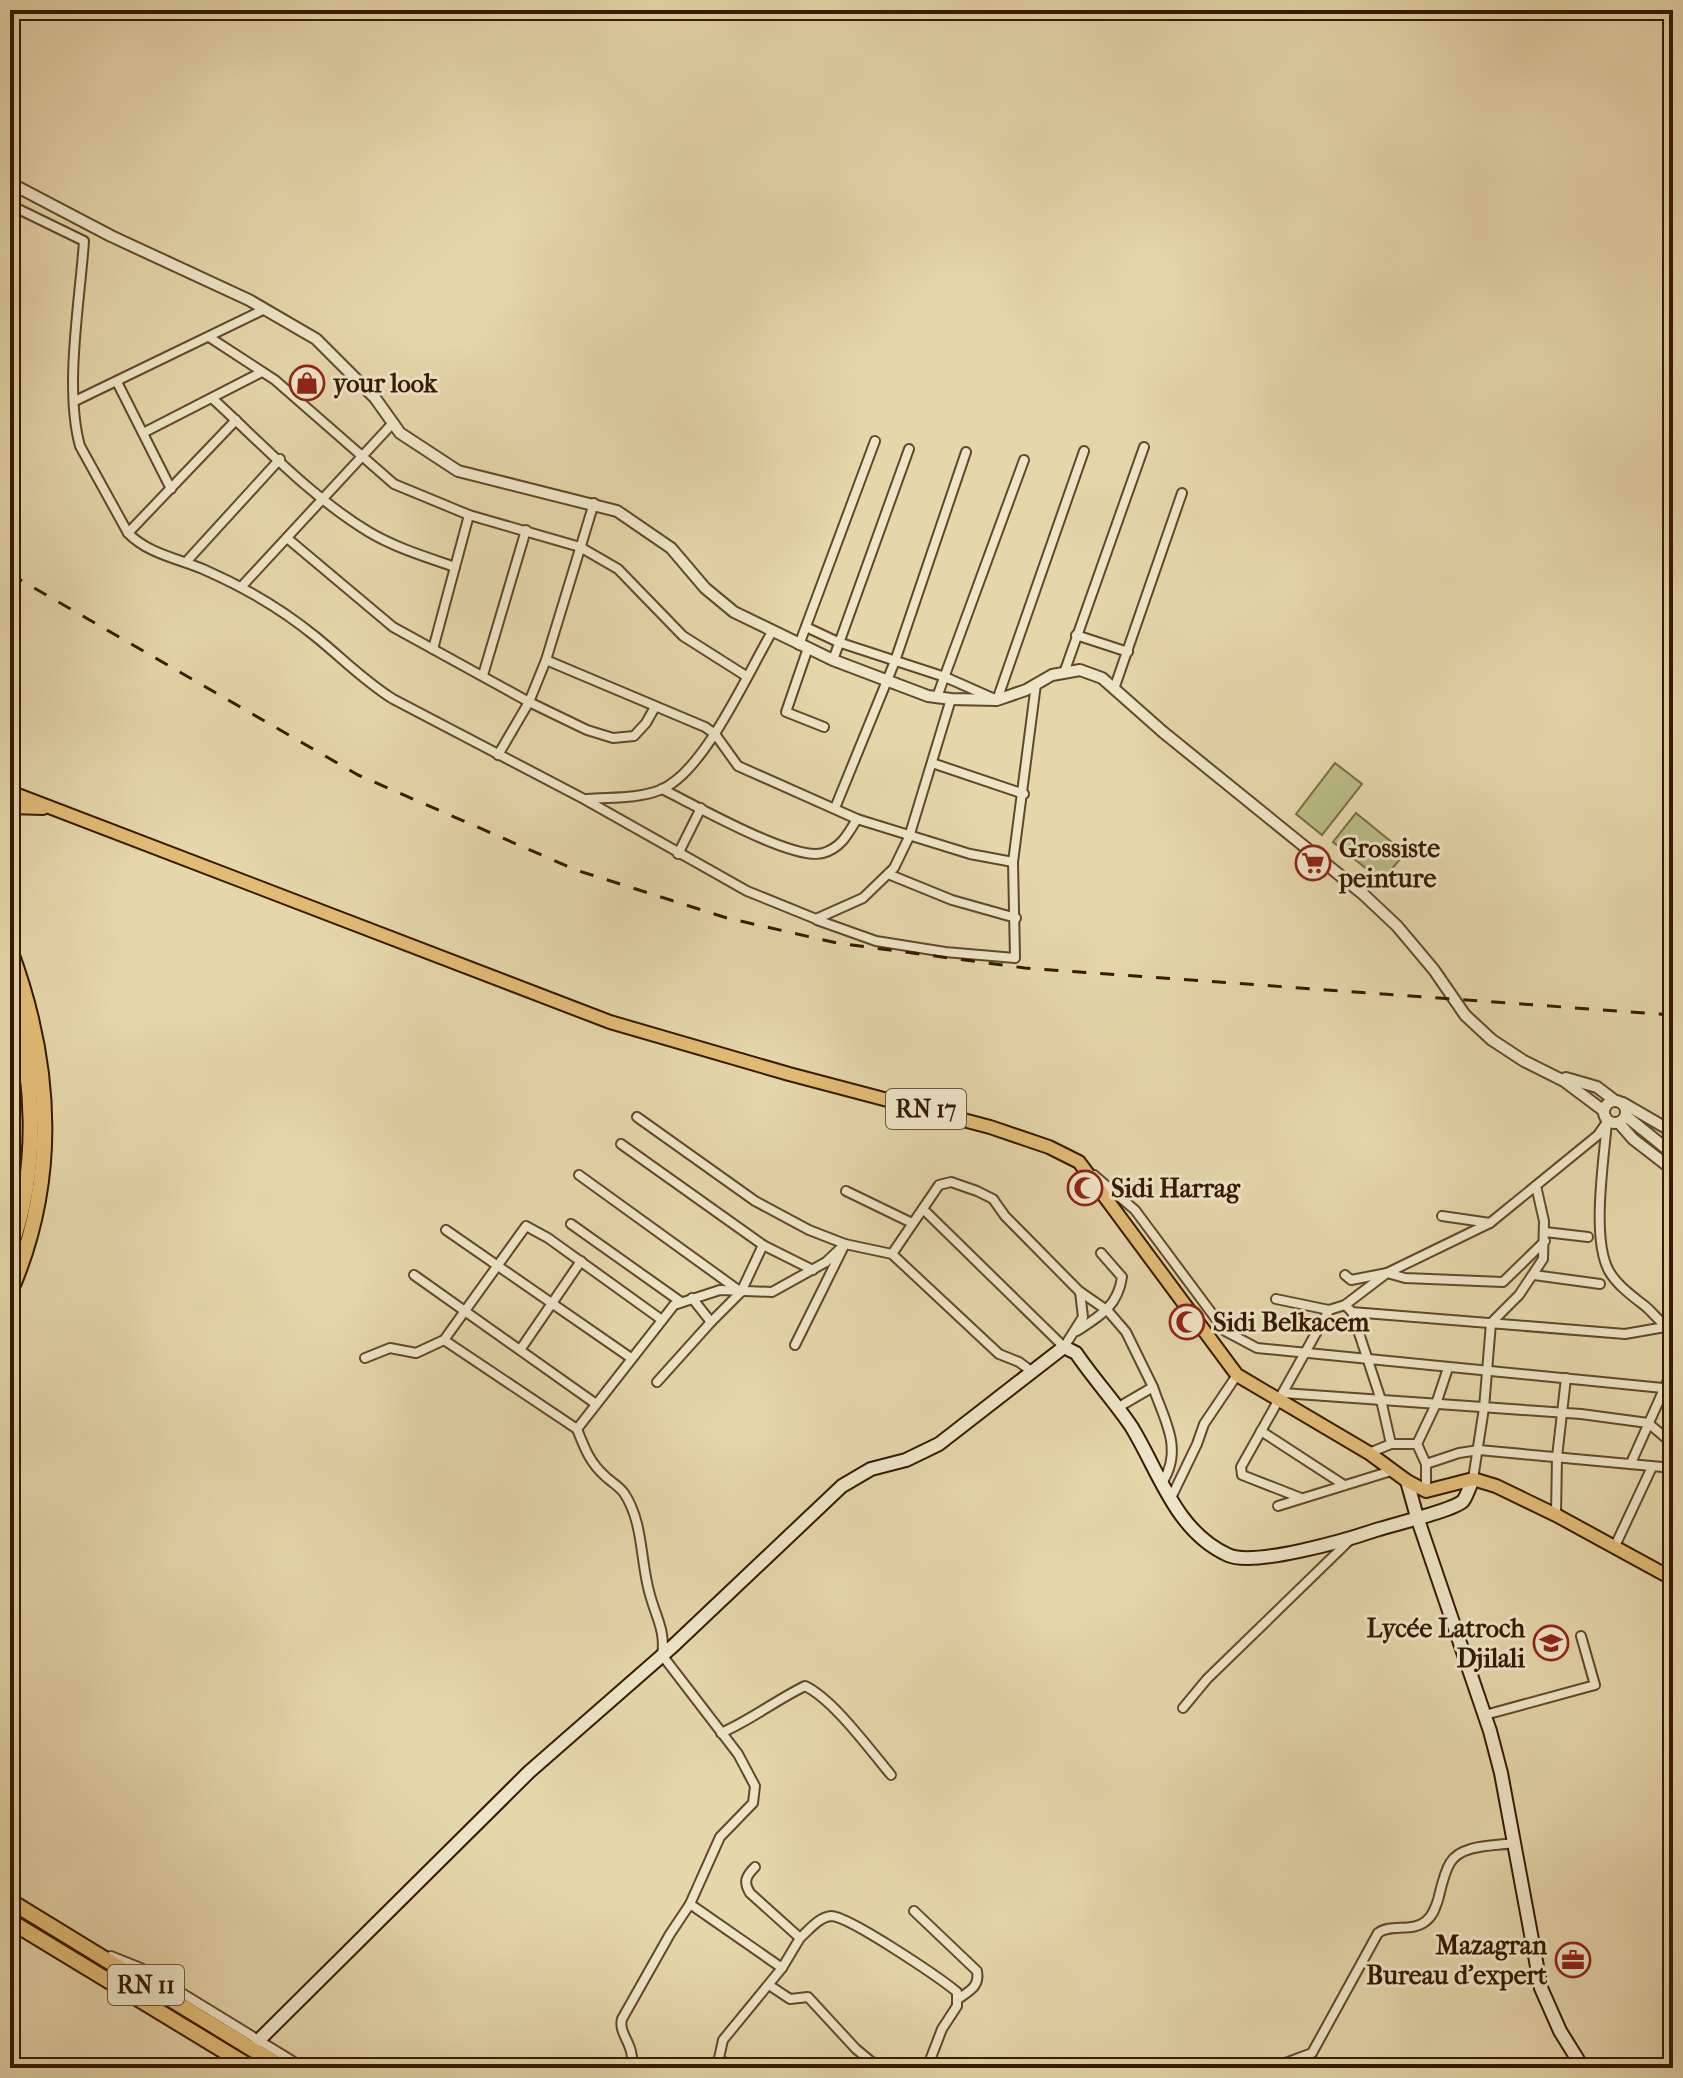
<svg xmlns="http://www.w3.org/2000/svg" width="1683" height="2078" font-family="'IM FELL French Canon',serif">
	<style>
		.green { fill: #babd85; stroke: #786b42; stroke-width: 2 }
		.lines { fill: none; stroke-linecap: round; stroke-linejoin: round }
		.minor-casing { stroke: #61482a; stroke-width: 12 }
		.tertiary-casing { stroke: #61482a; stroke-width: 14 }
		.secondary-casing { stroke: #351900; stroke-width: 16 }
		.primary-casing { stroke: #351900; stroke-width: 16 }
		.trunk-casing { stroke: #351900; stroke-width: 18 }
		.minor { stroke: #eee5c8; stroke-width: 8 }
		.tertiary { stroke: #eee5c8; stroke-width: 10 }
		.secondary { stroke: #eee5c8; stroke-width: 12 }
		.primary { stroke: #e2bc75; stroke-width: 12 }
		.trunk { stroke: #e2bc75; stroke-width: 14 }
		.rail { stroke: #351900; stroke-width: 3; stroke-dasharray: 14 14; stroke-linecap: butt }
		.labels { text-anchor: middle; stroke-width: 6; stroke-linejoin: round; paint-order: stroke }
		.shield { fill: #eee5c8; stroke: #6c563c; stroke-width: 2 }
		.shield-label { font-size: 24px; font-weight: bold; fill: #351900 }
		.poi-label { font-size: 26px; font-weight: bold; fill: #351900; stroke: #eee5c8; text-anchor: start }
	</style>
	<rect width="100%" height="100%" fill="#e5d7aa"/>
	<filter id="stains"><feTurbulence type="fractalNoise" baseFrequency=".0025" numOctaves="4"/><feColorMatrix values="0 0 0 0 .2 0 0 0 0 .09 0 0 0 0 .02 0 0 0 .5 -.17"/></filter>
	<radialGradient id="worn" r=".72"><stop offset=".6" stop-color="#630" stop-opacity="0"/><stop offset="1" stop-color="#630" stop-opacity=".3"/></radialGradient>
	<!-- green -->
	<g class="green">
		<path d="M1335 763 1362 784 1322 835 1296 814Z"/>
		<path d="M1356 813 1405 853 1382 881 1333 842Z"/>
	</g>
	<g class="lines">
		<!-- minor casing -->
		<g class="minor-casing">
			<g id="minor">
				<path d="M10 205 84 241C80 301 64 388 80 446L128 533C148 554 180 559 205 570 246 588 282 609 316 637 342 658 364 681 393 699L584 799 747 891 816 919 863 898 894 868 909 837 951 699"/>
				<path d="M209 337 275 380 394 484 469 515 580 547 618 569 683 636 746 676"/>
				<path d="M117 382 171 489"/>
				<path d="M213 399C263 445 311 497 369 532 396 548 426 557 455 567"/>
				<path d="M75 401 265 309"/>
				<path d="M143 433 262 372"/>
				<path d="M128 533 236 420"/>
				<path d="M287 538 393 627 529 702 587 730 613 738 634 736 646 723 655 707"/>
				<path d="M186 562 280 459"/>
				<path d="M242 586 392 424"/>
				<path d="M806 627 838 642 945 677 997 700 1084 451"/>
				<path d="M1076 635 1128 652"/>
				<path d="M799 645 875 441"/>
				<path d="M808 648 786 712 824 727"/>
				<path d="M433 649 469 515"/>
				<path d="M546 660 705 727 715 734 738 766 857 819 970 854 1013 862"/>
				<path d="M833 660 909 449"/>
				<path d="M1064 673 1144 447"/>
				<path d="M483 675 526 530"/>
				<path d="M1114 689 1182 493"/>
				<path d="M937 697 1024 460"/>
				<path d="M498 755 529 702 546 660 594 503"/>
				<path d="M932 763 1024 794"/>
				<path d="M662 789C693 804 794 862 823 853 841 848 848 834 857 819"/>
				<path d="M587 799C611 797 637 799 660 790 704 773 747 674 772 632"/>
				<path d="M835 808 895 661 966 452"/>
				<path d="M678 854 701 808"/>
				<path d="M888 874 952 900 1016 918"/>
				<path d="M817 920 876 941 945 952 1015 958 1013 862 1036 684"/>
				<path d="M637 1117 755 1201 809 1230 845 1244 892 1254 999 1354 1019 1362 1031 1371"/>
				<path d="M1607 1122C1604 1159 1591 1239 1609 1271 1617 1285 1632 1296 1645 1306 1655 1314 1661 1325 1673 1330"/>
				<path d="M621 1144 763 1245 813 1270"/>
				<path d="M579 1175 741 1292"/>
				<path d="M1094 1175 1135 1210 1225 1331 1257 1348 1673 1389"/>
				<path d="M846 1191 912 1223"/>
				<path d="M923 1209 1064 1347 1083 1317 1080 1292"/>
				<path d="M1442 1216 1490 1223 1598 1135 1607 1122"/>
				<path d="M571 1224 681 1302"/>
				<path d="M446 1230 631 1358"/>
				<path d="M1545 1232 1588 1237"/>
				<path d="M892 1254 939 1185 951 1182 977 1191 993 1199 1005 1216 1079 1291 1108 1311 1126 1332 1153 1387 1117 1408"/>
				<path d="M414 1275 596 1404"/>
				<path d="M1345 1275 1351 1280 1387 1273 1405 1278 1503 1282 1545 1241"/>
				<path d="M1534 1275 1600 1284"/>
				<path d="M692 1298 711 1322"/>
				<path d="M1276 1299 1329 1310 1345 1305 1352 1312 1625 1334 1665 1327"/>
				<path d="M1345 1305 1387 1273 1490 1223"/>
				<path d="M1352 1312 1381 1400 1391 1444"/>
				<path d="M1077 1331C1100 1316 1118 1306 1122 1277L1101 1253"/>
				<path d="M444 1340 577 1429 674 1305 720 1290 772 1292 826 1262 845 1244 795 1345"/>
				<path d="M520 1350 581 1261"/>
				<path d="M365 1358 390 1348 416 1353 444 1340 526 1226 548 1238 662 1320"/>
				<path d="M657 1382 711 1322 741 1292 763 1245"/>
				<path d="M1153 1387C1164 1420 1184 1449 1162 1483"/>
				<path d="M1283 1393 1581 1414 1648 1423 1673 1444"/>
				<path d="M577 1429C584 1447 590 1463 605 1476 611 1482 619 1486 624 1493 644 1523 640 1562 650 1595 656 1617 666 1632 662 1655L738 1754 755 1786 753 1803 720 1837 690 1904 782 1968"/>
				<path d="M1261 1431 1344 1485"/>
				<path d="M1417 1444 1436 1404 1448 1368"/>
				<path d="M1369 1453 1391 1444H1417L1426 1464V1491"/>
				<path d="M1631 1463 1673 1369"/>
				<path d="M1426 1464 1459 1453 1479 1450 1673 1468"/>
				<path d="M1473 1479 1484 1408 1491 1323 1519 1295 1543 1259 1544 1221 1536 1186"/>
				<path d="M1301 1498 1242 1475 1241 1467 1329 1310"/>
				<path d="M1170 1500 1197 1444 1204 1424 1237 1375"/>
				<path d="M1278 1506 1391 1471"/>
				<path d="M1556 1515 1557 1457 1566 1378"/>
				<path d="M1615 1546 1652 1467"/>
				<path d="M1183 1708 1207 1679 1351 1539"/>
				<path d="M1485 1715 1595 1685 1581 1636"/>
				<path d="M721 1733C751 1720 776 1700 805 1686 833 1699 870 1750 891 1775"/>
				<path d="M755 1867C746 1876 743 1882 750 1893L800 1938C809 1930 819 1917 831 1916 849 1916 940 1978 957 1992V2006L942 2029 927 2068"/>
				<path d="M914 1911 977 1971C980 1987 969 1991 958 1999"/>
				<path d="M111 1956 141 1968 304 2068"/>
				<path d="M769 1985 790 1999 808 1997 856 2049 879 2068"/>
				<path d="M225 2068 236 2058"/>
				<path d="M632 2068C635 2043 618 2035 622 2019L670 1934 690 1904"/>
				<path d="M730 2068 719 2058 723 2040 782 1968 800 1938"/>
				<path d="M1272 2068 1312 2053 1378 1933C1391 1923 1412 1933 1426 1921 1433 1916 1435 1908 1438 1900 1441 1888 1444 1873 1450 1863 1461 1844 1495 1846 1514 1843"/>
			</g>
		</g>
		<!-- tertiary casing -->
		<g class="tertiary-casing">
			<g id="tertiary">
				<path d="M10 183 111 236 249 300 316 339 375 398 400 433 458 471 617 511 671 548 705 588 734 612 833 660 928 696 951 699 997 700 1026 690 1052 675 1080 670 1102 678 1163 732 1363 894 1397 926 1434 970 1465 1015 1492 1040 1524 1061 1564 1081 1604 1111"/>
				<path d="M1566 1078 1597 1087 1614 1100"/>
				<circle cx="1615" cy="1112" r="11"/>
				<path d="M1623 1103 1673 1132"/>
				<path d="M1626 1116 1673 1154"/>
				<path d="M1619 1123 1633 1139 1673 1170"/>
			</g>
		</g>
		<!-- secondary casing -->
		<g class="secondary-casing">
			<g id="secondary">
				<path d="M1407 1481 1417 1517 1490 1731 1501 1773 1541 1988 1560 2031 1583 2068"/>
				<path d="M258 2041 529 1772 673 1646 842 1486 871 1469 906 1460 939 1444 1064 1347 1076 1353C1093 1378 1114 1401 1131 1426 1159 1471 1175 1531 1228 1555 1254 1567 1347 1540 1376 1530 1394 1524 1452 1511 1463 1501 1467 1496 1470 1485 1473 1479"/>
			</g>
		</g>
		<!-- primary casing -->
		<g class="primary-casing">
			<g id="primary">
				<path d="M10 792 610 1022 789 1074 990 1127 1049 1147 1079 1162 1237 1375 1369 1453 1407 1481 1426 1491 1473 1479 1496 1486 1556 1515 1673 1579"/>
				<path d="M10 807 43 808"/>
			</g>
		</g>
		<!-- trunk casing -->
		<g class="trunk-casing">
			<g id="trunk">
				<path d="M10 950C52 1063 59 1180 10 1292"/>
				<path d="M10 991C35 1073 40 1168 10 1249"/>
				<path d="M10 1901 283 2068"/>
				<path d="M10 1921 252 2068"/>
			</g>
		</g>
		<!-- minor -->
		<use href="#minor" class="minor"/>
		<!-- tertiary -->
		<use href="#tertiary" class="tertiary"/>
		<!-- secondary -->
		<use href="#secondary" class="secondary"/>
		<!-- primary -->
		<use href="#primary" class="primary"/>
		<!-- trunk -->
		<use href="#trunk" class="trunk"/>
		<!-- rail -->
		<path class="rail" d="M10 574 358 775 576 870 727 918 837 943 1025 968 1673 1015"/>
	</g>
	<!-- icons -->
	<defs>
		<g id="shop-ring" transform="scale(1.8)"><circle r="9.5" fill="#eee5c8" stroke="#8f2418" stroke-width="1.5"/><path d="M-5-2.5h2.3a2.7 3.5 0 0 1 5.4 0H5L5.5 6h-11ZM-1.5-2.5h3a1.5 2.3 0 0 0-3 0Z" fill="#8f2418"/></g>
		<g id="supermarket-ring" transform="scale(1.8)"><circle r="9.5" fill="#eee5c8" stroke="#8f2418" stroke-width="1.5"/><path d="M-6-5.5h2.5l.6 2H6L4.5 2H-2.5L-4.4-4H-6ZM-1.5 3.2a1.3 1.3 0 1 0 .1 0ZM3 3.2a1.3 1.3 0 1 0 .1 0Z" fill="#8f2418"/></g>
		<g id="mosque-ring" transform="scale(1.8)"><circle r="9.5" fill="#eee5c8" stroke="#8f2418" stroke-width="1.5"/><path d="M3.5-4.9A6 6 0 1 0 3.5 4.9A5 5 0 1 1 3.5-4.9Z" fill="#8f2418"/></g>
		<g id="school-ring" transform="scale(1.8)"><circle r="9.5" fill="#eee5c8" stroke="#8f2418" stroke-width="1.5"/><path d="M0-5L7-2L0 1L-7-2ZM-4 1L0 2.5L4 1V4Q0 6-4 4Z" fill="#8f2418"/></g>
		<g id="office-ring" transform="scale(1.8)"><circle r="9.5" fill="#eee5c8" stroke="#8f2418" stroke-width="1.5"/><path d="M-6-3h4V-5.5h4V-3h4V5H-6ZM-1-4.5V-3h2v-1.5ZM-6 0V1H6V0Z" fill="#8f2418"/></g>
	</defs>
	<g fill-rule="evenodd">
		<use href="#shop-ring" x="307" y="383"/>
		<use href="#supermarket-ring" x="1313" y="863"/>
		<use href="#mosque-ring" x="1085" y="1188"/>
		<use href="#mosque-ring" x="1187" y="1322"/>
		<use href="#school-ring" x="1551" y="1643"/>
		<use href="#office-ring" x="1573" y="1960"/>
	</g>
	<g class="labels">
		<!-- shield labels -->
		<g class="shield">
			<rect x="886" y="1089" width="80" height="40" rx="6"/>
			<rect x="108" y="1965" width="76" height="40" rx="6"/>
		</g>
		<g class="shield-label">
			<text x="926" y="1117">RN 17</text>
			<text x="146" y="1993">RN 11</text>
		</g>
		<!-- poi labels -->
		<g class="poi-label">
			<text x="333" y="392">your look</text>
			<text x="1339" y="857">Grossiste<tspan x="1339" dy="30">peinture</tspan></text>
			<text x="1111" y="1197">Sidi Harrag</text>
			<text x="1213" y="1331">Sidi Belkacem</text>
			<text x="1525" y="1637" text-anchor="end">Lycée Latroch<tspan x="1525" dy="30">Djilali</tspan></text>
			<text x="1547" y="1954" text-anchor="end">Mazagran<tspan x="1547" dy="30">Bureau d'expert</tspan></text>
		</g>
	</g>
	<!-- margin -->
	<rect width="1683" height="2078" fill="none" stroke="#e5d7aa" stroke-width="40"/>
	<rect x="12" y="12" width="1659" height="2054" fill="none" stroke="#351900" stroke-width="4"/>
	<rect x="20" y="20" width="1643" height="2038" fill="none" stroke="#351900" stroke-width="2"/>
	<rect width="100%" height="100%" filter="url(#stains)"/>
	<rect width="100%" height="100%" fill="url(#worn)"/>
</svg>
